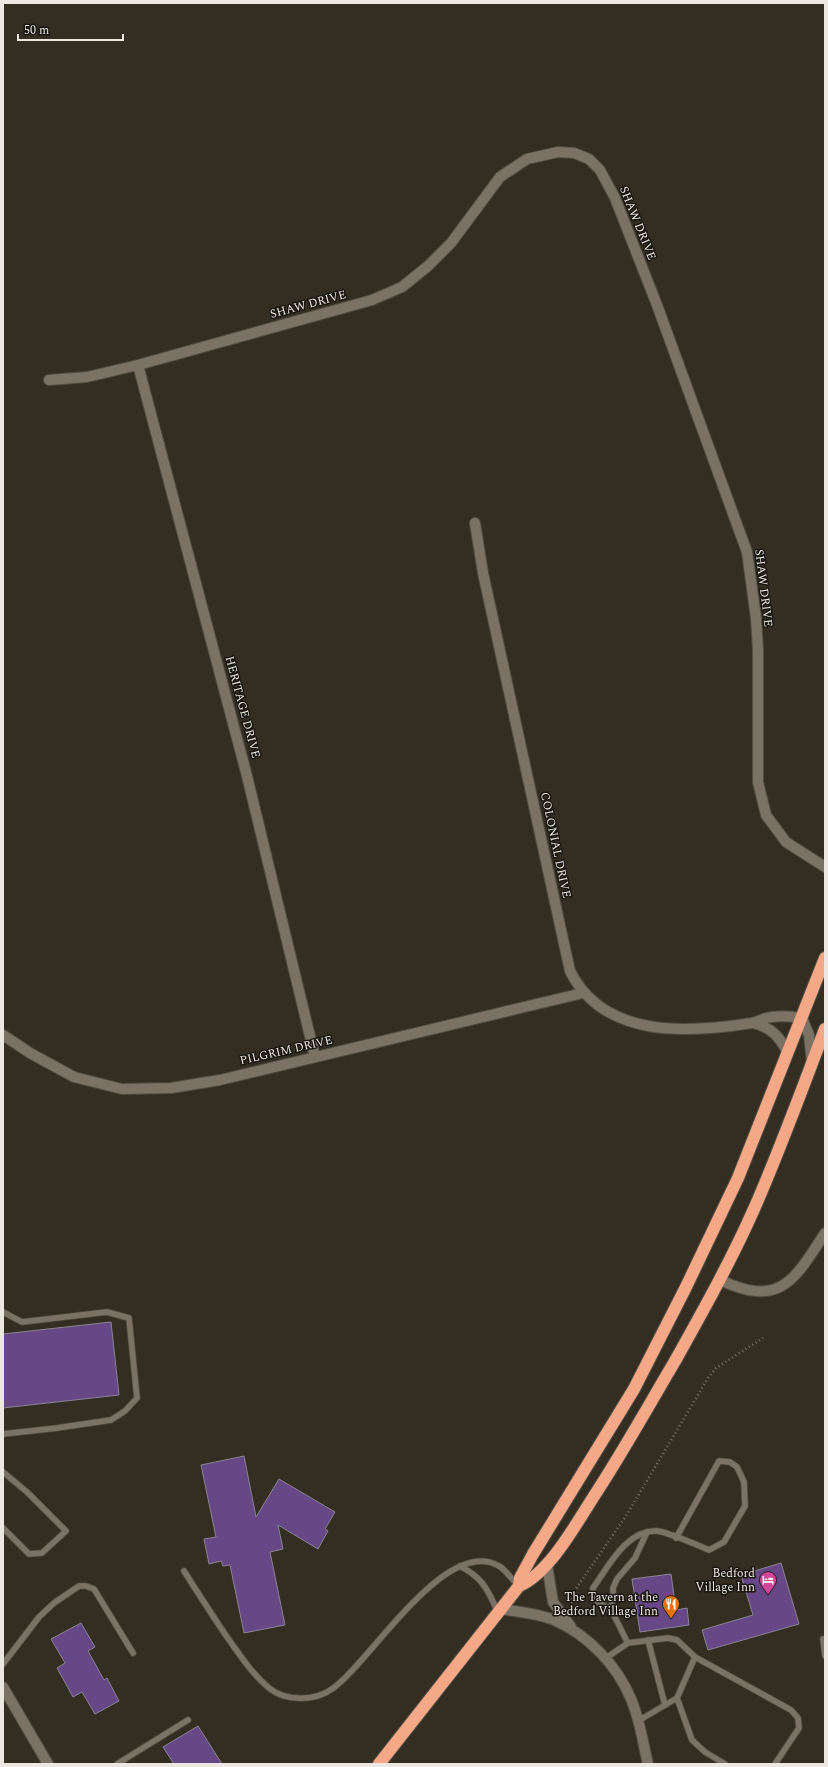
<svg xmlns="http://www.w3.org/2000/svg" width="828" height="1767" font-family="Spectral,serif">
	<style>
		.building { fill: #664887; stroke: #8a8492 }
		.lines { fill: none; stroke-linecap: round; stroke-linejoin: round }
		.lane-casing { stroke: #514d43; stroke-width: 7 }
		.street-casing { stroke: #514d43; stroke-width: 12 }
		.secondary-casing { stroke: #514d43; stroke-width: 12 }
		.highway-casing { stroke: #514d43; stroke-width: 14 }
		.path { stroke: #79746a; stroke-width: 2.5; stroke-dasharray: 1 3; stroke-linecap: butt }
		.lane { stroke: #7a7365; stroke-width: 5.5 }
		.street { stroke: #7a7365; stroke-width: 10 }
		.secondary { stroke: #7a7365; stroke-width: 10 }
		.highway { stroke: #f4a888; stroke-width: 12 }
		.labels { text-anchor: middle; stroke-width: 3; stroke-linejoin: round; paint-order: stroke }
		.street-label { font-size: 12px; fill: #ece8e1; stroke: #191611 }
		.poi-label { font-size: 12px; fill: #ece8e1; stroke: #191611; text-anchor: end }
	</style>
	<rect width="100%" height="100%" fill="#342e22"/>
	<!-- building -->
	<g class="building">
		<path d="M111 1322 119 1395 3 1408V1334Z"/>
		<path d="M244 1456 256 1517 279 1479 335 1512 325 1529 328 1531 318 1549 278 1525 283 1549 270 1552 285 1625 244 1633 230 1565 223 1566 221 1561 209 1564 204 1539 216 1537 201 1465Z"/>
		<path d="M781 1563 799 1624 708 1650 702 1630 753 1615 741 1575Z"/>
		<path d="M671 1574 676 1610 687 1608 689 1625 640 1632 632 1579Z"/>
		<path d="M81 1623 95 1647 88 1651 104 1680 107 1678 119 1701 95 1714 82 1692 73 1697 57 1668 65 1663 51 1639Z"/>
		<path d="M198 1726 222 1764H174L163 1747Z"/>
	</g>
	<g class="lines">
		<!-- lane casing -->
		<g class="lane-casing">
			<g id="lane">
				<path d="M3 1312 22 1322 107 1312 129 1318 137 1398 125 1411 111 1420 57 1428 3 1434"/>
				<path d="M3 1472 27 1492 66 1531 42 1553 29 1554 3 1528"/>
				<path d="M460 1566C484 1579 487 1589 498 1612"/>
				<path d="M184 1571C198 1593 212 1615 227 1637 240 1655 252 1674 269 1688 286 1702 315 1701 332 1689 370 1663 445 1535 499 1566 506 1570 512 1580 518 1585"/>
				<path d="M610 1610 613 1599V1588L617 1579 635 1558 647 1532"/>
				<path d="M823 1639 825 1656"/>
				<path d="M648 1640 665 1705"/>
				<path d="M628 1643C622 1633 618 1621 611 1611 604 1601 593 1607 593 1588 608 1567 627 1529 657 1531 668 1532 697 1545 709 1550L724 1542 745 1506 744 1482 737 1467 730 1462 719 1461 676 1538"/>
				<path d="M606 1658 628 1643 668 1638 677 1640 695 1657 791 1710 798 1718 799 1728 775 1764"/>
				<path d="M3 1664 39 1617 54 1603 79 1586H86L94 1589 133 1653"/>
				<path d="M677 1698 692 1740 705 1752 725 1764"/>
				<path d="M638 1721 677 1698 695 1657"/>
				<path d="M117 1764 188 1720"/>
			</g>
		</g>
		<!-- street casing -->
		<g class="street-casing">
			<g id="street">
				<path d="M138 365 247 776 315 1057"/>
				<path d="M49 380 87 377 138 365 372 300 402 287 428 266 451 243 500 177 527 159 558 152 574 153 589 159 600 170 615 198 657 305 747 552 756 618 758 650V782L766 815 786 842 825 867"/>
				<path d="M475 523 483 573 570 971C604 1039 688 1033 752 1023 757 1022 761 1020 766 1018 778 1015 790 1016 802 1018L809 1035 812 1063"/>
				<path d="M753 1023C772 1028 779 1036 788 1053"/>
				<path d="M3 1035 30 1053 74 1077 122 1089 171 1088 220 1080 583 993"/>
				<path d="M720 1280C780 1308 794 1281 825 1233"/>
				<path d="M547 1565 553 1602 571 1627"/>
				<path d="M501 1609C519 1612 537 1613 554 1620 588 1635 617 1665 631 1699 640 1720 643 1743 648 1764"/>
			</g>
		</g>
		<!-- secondary casing -->
		<g class="secondary-casing">
			<path id="secondary" d="M3 1687 48 1764"/>
		</g>
		<!-- highway casing -->
		<g class="highway-casing">
			<g id="highway">
				<path d="M519 1586C550 1573 577 1522 596 1493 624 1450 649 1405 675 1361 703 1311 731 1261 754 1209 780 1150 802 1089 825 1029"/>
				<path d="M379 1764 519 1586 520 1578 533 1554 634 1389 686 1287 738 1178 825 958"/>
			</g>
		</g>
		<!-- path -->
		<path class="path" d="M571 1607 573 1593 626 1516 708 1378 716 1368 763 1338"/>
		<!-- lane -->
		<use href="#lane" class="lane"/>
		<!-- street -->
		<use href="#street" class="street"/>
		<!-- secondary -->
		<use href="#secondary" class="secondary"/>
		<!-- highway -->
		<use href="#highway" class="highway"/>
	</g>
	<!-- icons -->
	<defs>
		<g id="hotel-pin" transform="scale(0.9)"><path d="M0 17L-7.5 6A9.5 9.5 0 1 1 7.5 6Z" fill="#d1479c" stroke="#191611"/><path d="M-6-4.5h1.5V1H6V5H4.5V3h-9V5H-6ZM-4 0a1.8 1.8 0 1 1 3.6 0ZM.5 0V-2.5h3Q6-2.5 6 0Z" fill="#fff"/></g>
		<g id="restaurant-pin" transform="scale(0.9)"><path d="M0 17L-7.5 6A9.5 9.5 0 1 1 7.5 6Z" fill="#e8710a" stroke="#191611"/><path d="M-5-6h1v4h1v-4h1v4h1v-4h1v5L-1.5 .5V6h-2V.5L-5-1ZM5-6V6H3V1.5H1.5Q1.5-4 5-6Z" fill="#fff"/></g>
	</defs>
	<g fill-rule="evenodd">
		<use href="#hotel-pin" x="768" y="1580"/>
		<use href="#restaurant-pin" x="671" y="1604"/>
	</g>
	<g class="labels">
		<!-- street labels -->
		<g class="street-label">
			<text transform="translate(638 223) rotate(68)" y="4">SHAW DRIVE</text>
			<text transform="translate(308 304) rotate(-15)" y="4">SHAW DRIVE</text>
			<text transform="translate(764 588) rotate(83)" y="4">SHAW DRIVE</text>
			<text transform="translate(243 707) rotate(75)" y="4">HERITAGE DRIVE</text>
			<text transform="translate(556 845) rotate(78)" y="4">COLONIAL DRIVE</text>
			<text transform="translate(286 1050) rotate(-13)" y="4">PILGRIM DRIVE</text>
		</g>
		<!-- poi labels -->
		<g class="poi-label">
			<text x="755" y="1577">Bedford<tspan x="755" dy="14">Village Inn</tspan></text>
			<text x="658" y="1601">The Tavern at the<tspan x="658" dy="14">Bedford Village Inn</tspan></text>
		</g>
	</g>
	<!-- border -->
	<rect width="828" height="1767" fill="none" stroke="#ece8e1" stroke-width="8"/>
	<!-- scale -->
	<path d="M18 34v6h105v-6" fill="none" stroke="#ece8e1" stroke-width="2"/>
	<text x="24" y="34" font-size="12" fill="#ece8e1" stroke="#191611" stroke-width="3" paint-order="stroke">50 m</text>
</svg>
